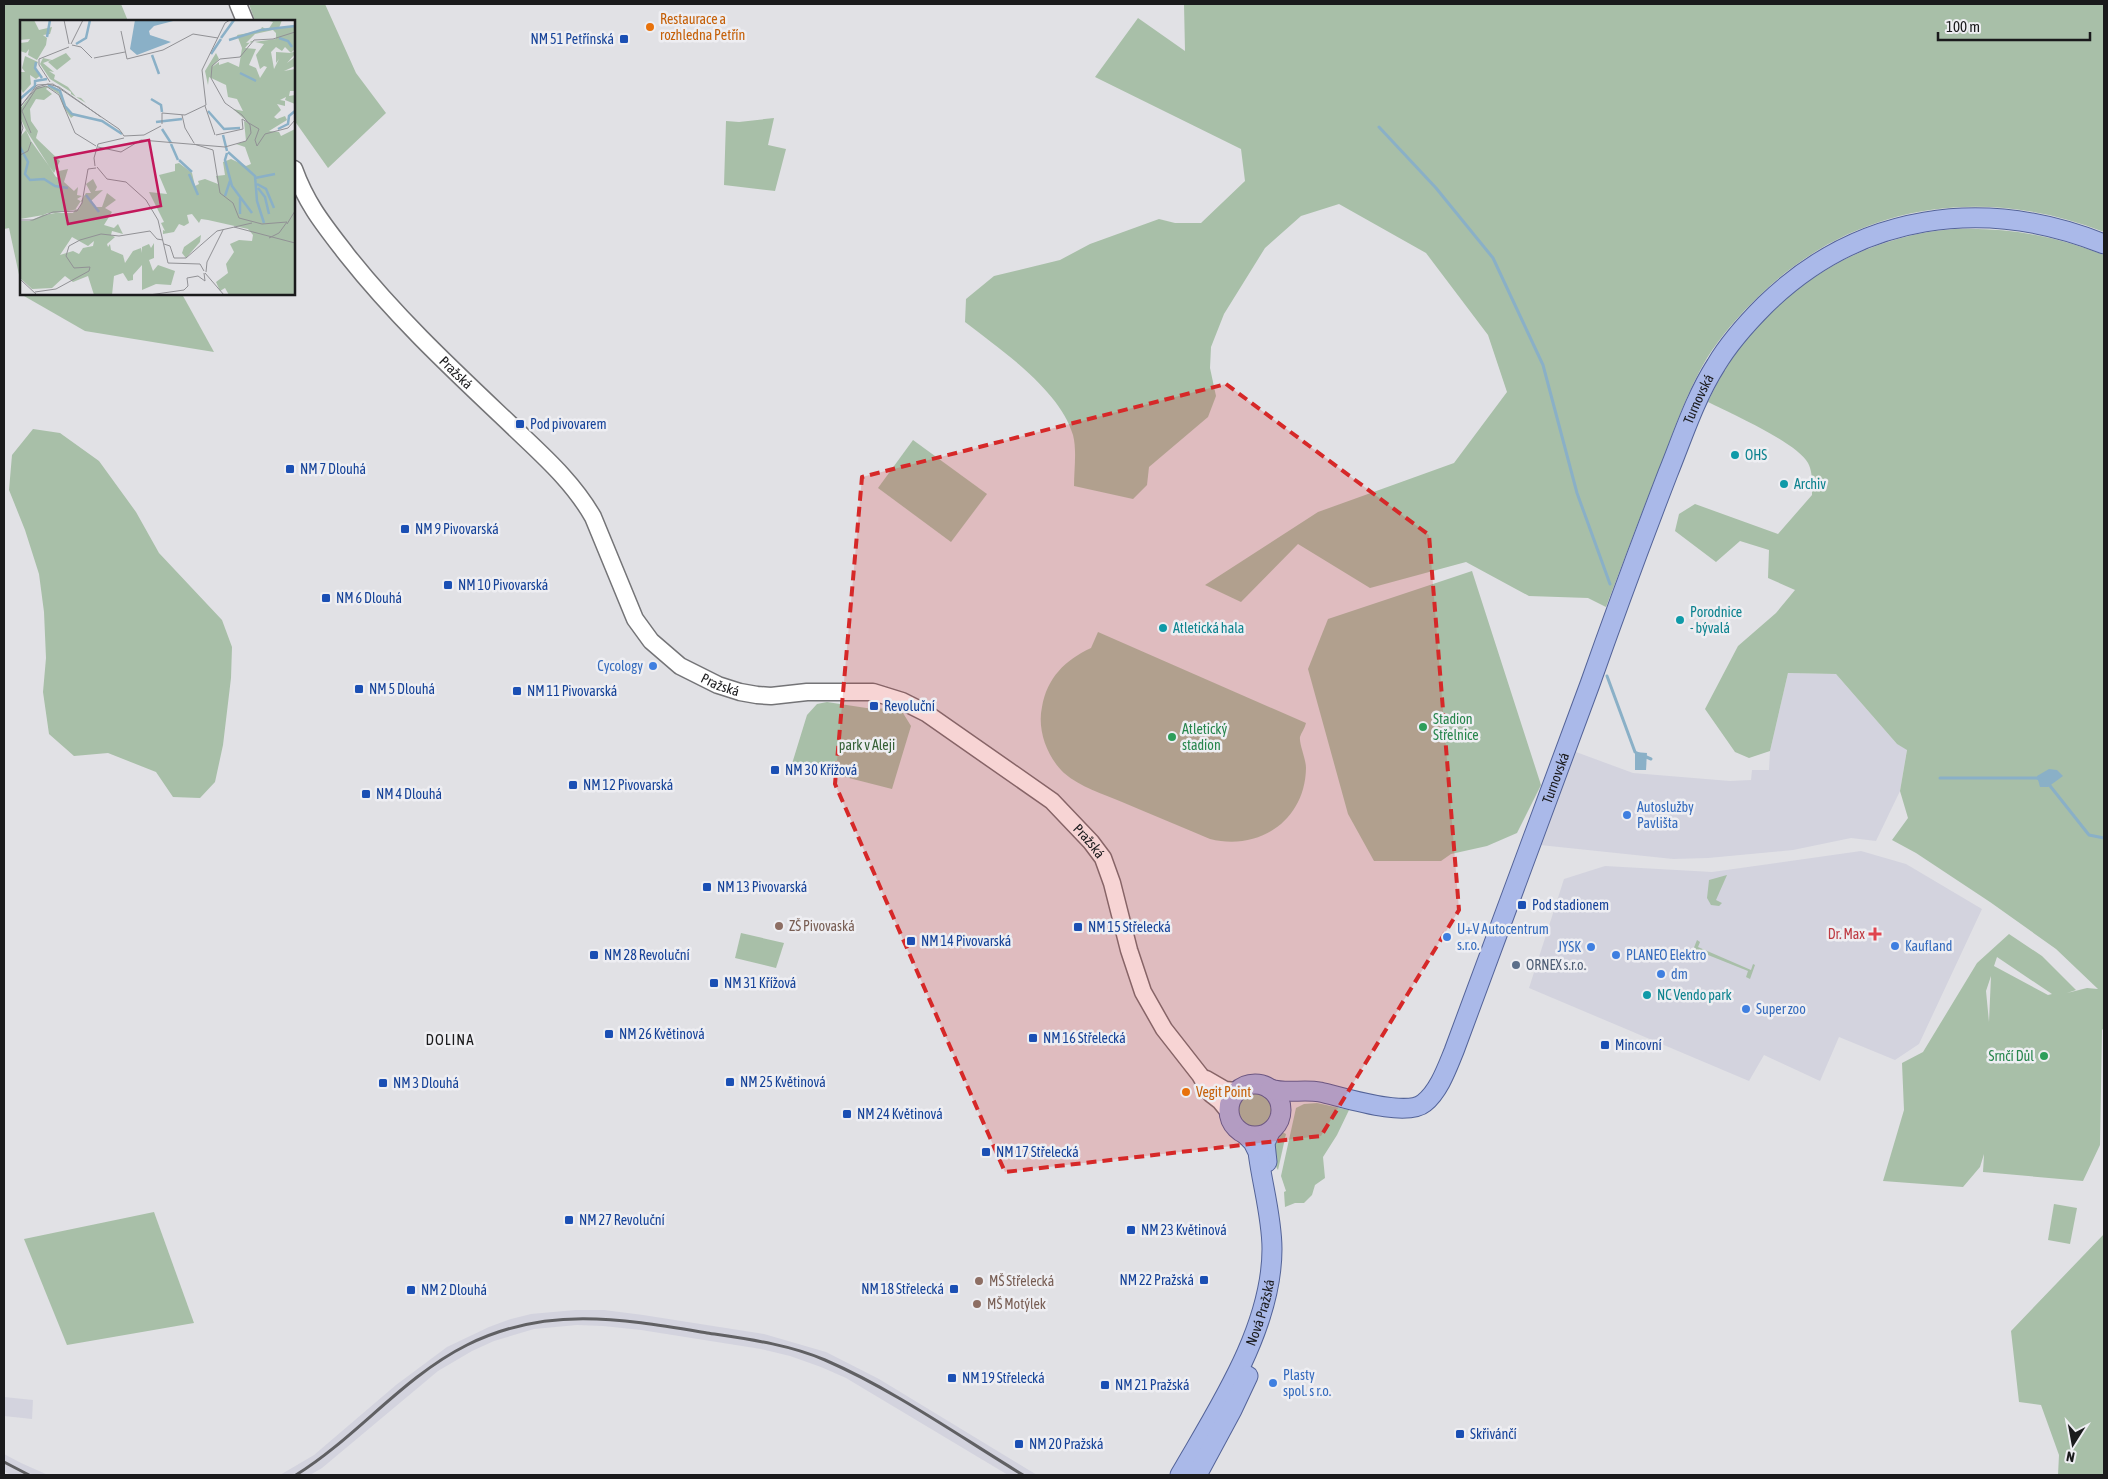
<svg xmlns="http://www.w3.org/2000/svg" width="2108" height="1479" font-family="'Asap Condensed',sans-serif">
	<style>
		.built { fill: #d3d3de }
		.green { fill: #a8bfa8; fill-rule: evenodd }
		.water { fill: #8ab0c7 }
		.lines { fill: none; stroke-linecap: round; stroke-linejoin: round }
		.stream { stroke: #8ab0c7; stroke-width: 3 }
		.secondary-casing { stroke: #747477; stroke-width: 19 }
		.primary-casing { stroke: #536398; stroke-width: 21 }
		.secondary { stroke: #fff; stroke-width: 16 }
		.primary { stroke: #aab9e9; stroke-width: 19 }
		.rail { stroke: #606063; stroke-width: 3 }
		.marked { fill: #d62828; fill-opacity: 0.2; stroke: #d62828; stroke-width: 4; stroke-dasharray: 10 6; stroke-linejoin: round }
		.food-dot { fill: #e8710a; stroke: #eeeef2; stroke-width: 2 }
		.transit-dot { fill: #1a4fb4; stroke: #eeeef2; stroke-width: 2 }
		.culture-dot { fill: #0f9aa8; stroke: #eeeef2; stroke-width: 2 }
		.shop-dot { fill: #3f7fe0; stroke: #eeeef2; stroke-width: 2 }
		.leisure-dot { fill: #2e9e5b; stroke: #eeeef2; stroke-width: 2 }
		.education-dot { fill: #8d6e63; stroke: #eeeef2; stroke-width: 2 }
		.health-dot { fill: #e0444e; stroke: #eeeef2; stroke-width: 2 }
		.service-dot { fill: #5c6f8a; stroke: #eeeef2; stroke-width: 2 }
		.labels { text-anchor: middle; stroke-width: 5; stroke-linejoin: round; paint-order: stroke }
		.food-label { font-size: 14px; fill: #c56008; stroke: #eeeef2; text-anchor: start }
		.transit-label { font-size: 14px; fill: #164399; stroke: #eeeef2; text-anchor: start }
		.street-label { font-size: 14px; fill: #1a1a1c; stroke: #eeeef2 }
		.culture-label { font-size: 14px; fill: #0d838f; stroke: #eeeef2; text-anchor: start }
		.shop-label { font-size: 14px; fill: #366cbe; stroke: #eeeef2; text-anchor: start }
		.leisure-label { font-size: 14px; fill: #27864d; stroke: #eeeef2; text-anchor: start }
		.park-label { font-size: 14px; fill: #356036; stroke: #eeeef2 }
		.education-label { font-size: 14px; fill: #785e54; stroke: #eeeef2; text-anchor: start }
		.health-label { font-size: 14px; fill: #be3a42; stroke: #eeeef2; text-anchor: end }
		.service-label { font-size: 14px; fill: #4e5e75; stroke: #eeeef2; text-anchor: start }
		.neighbourhood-label { font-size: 15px; letter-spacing: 1px; fill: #1a1a1c; stroke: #eeeef2 }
		.inset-river { fill: none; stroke: #8ab0c7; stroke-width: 2.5 }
		.inset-road { fill: none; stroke: #919195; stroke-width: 1 }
		.view { fill: #c2185b; fill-opacity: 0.15; stroke: #c2185b; stroke-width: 2.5 }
		.inset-edge { fill: none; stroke: #1a1a1c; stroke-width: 2.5 }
	</style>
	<rect width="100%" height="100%" fill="#e1e1e5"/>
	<!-- built -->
	<g class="built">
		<path d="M1788 673 1836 674 1897 744 1907 749 1900 791 1876 841 1851 838 1793 850 1708 858 1673 859 1540 845 1576 752 1633 773 1730 781 1751 780 1752 770H1769L1770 751Z"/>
		<path d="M1861 851 1906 864 1982 909 1919 1044 1895 1060 1839 1037 1820 1081 1764 1055 1749 1081 1529 988 1564 879 1605 866 1712 872Z"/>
		<path d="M576 1310H604L643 1315 764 1334 826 1352 879 1379 1037 1475H1008L846 1378 821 1367 790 1356 761 1349 641 1330 603 1326 577 1325 534 1329 494 1341 472 1351 438 1371 322 1468 310 1475H280L314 1455 396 1385 447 1347 489 1327 511 1319 531 1314Z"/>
		<path d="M4 1397 33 1400 32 1419 4 1416Z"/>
		<path d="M4 1454 21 1463 48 1475H11L4 1471Z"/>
	</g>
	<!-- green -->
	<g class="green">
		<path d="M4 4H121L128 21H21V284L9 228 4 229Z"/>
		<path d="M249 4H325L356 73 386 113 328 168 294 120V21H255Z"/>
		<path d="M1184 4H2104V232C1982 184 1852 204 1758 297 1739 315 1721 336 1707 358 1688 390 1676 424 1663 459 1643 508 1625 558 1606 607L1588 598 1529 596 1466 562 1370 588 1298 544 1241 602 1205 585 1318 512 1454 463 1507 392 1488 335 1426 253 1339 204 1301 216 1265 248 1224 314 1211 347 1210 368 1216 396 1208 417 1149 467 1147 485 1133 499 1074 486C1074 470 1077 450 1073 435 1060 390 1001 350 965 322L966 299 994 276 1060 260 1090 244 1159 219 1175 223H1201L1245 181 1241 149 1095 77 1138 18 1185 51Z"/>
		<path d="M774 118 768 145 786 149 775 191 724 185 726 121 739 122Z"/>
		<path d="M1955 229C2007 227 2056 236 2104 255V1028L2102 1030 2100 1145 2083 1181 1983 1172 1984 1154 1980 1167 1963 1187 1883 1181 1904 1110 1902 1063 1923 1052 1977 963 2009 934 2042 956 2076 990 2067 993 2087 988 2098 989 2056 949 1990 902 1916 853 1892 840 1908 818 1900 791 1907 750 1897 744 1836 674 1788 673 1770 751 1749 758 1735 752 1705 709 1738 646 1776 613 1795 590 1768 578 1769 550 1740 541 1716 562 1675 531 1679 514 1695 504 1778 534 1812 495C1812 485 1813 472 1808 463 1796 442 1732 414 1708 402 1752 304 1849 236 1955 229ZM1997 957 2052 994 2048 995 1994 966ZM1991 976 1989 1022 1986 991Z"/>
		<path d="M24 294H182L214 352 85 331 24 296Z"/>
		<path d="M33 429 60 433 99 461 136 512 159 553 222 620 232 647 231 678 223 745 215 782 200 798 173 797 156 772 108 753 74 756 49 734 43 692 46 658 44 612 39 574 25 530 9 490 12 455Z"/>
		<path d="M913 440 987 494 951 542 878 488Z"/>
		<path d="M1472 571 1541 785 1517 833 1487 846 1451 854 1441 861H1374L1348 814 1308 669 1328 619Z"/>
		<path d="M1098 632 1306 723C1305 728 1301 733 1300 737 1299 744 1306 759 1306 768 1305 821 1259 851 1210 839 1181 827 1151 814 1122 802 1103 794 1080 787 1064 773 1047 757 1037 730 1042 707 1047 678 1065 660 1091 648Z"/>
		<path d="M827 702 873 709 891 708 903 713 911 726 892 789 845 777 791 767 807 715 817 704Z"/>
		<path d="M1727 875 1716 900 1722 903 1719 906 1711 905 1707 898 1709 880Z"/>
		<path d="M741 933 784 943 776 968 735 958Z"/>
		<path d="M1697 940 1700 942 1698 947 1751 970 1753 964 1755 965 1750 979 1746 977 1748 971 1698 951 1695 956 1691 955Z"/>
		<circle cx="1255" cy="1109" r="18"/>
		<path d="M1317 1103 1349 1110 1337 1135 1323 1157 1325 1178 1315 1185 1312 1195 1304 1203H1295L1285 1207 1284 1192 1286 1191 1281 1176 1296 1108 1304 1104Z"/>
		<path d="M1280 1131 1286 1134 1278 1170 1272 1160 1277 1132Z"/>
		<path d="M2054 1204 2077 1208 2070 1244 2048 1240Z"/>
		<path d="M154 1212 194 1323 67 1345 24 1239Z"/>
		<path d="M2104 1234V1475H2058L2059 1455 2041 1405 2019 1402 2011 1331Z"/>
	</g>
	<!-- water -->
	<g class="water">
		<path d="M1635 752 1647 753 1646 770H1635Z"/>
		<path d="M2049 769 2057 770 2063 776 2048 787H2040L2037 776Z"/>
	</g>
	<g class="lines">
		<!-- stream -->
		<g class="stream">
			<path d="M1379 127 1436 188 1493 258 1543 365 1577 493 1610 584"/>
			<path d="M1607 676 1635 752 1639 754"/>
			<path d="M1644 756 1651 759"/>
			<path d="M1940 778H2037L2042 780"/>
			<path d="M2047 782 2089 835 2104 838"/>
		</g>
		<!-- secondary casing -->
		<g class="secondary-casing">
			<g id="secondary">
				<path d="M238 4 245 21"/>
				<path id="s1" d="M294 169C307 205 324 225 347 255 396 317 453 370 510 424 540 453 572 480 593 517L635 619 651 641 680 666 718 685 740 692 757 695 771 696 807 692H873L902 701 926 713 1052 801 1091 842 1103 858 1112 883 1129 950 1143 992 1164 1029 1200 1075 1211 1094 1220 1101 1229 1112"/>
				<path d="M1206 1079 1225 1090 1237 1091"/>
			</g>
		</g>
		<!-- primary casing -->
		<g class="primary-casing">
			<g id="primary">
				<circle cx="1255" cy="1110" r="26"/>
				<path id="s2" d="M1270 1089C1286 1094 1303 1089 1320 1092 1343 1097 1406 1118 1424 1103 1439 1091 1447 1068 1454 1051 1499 928 1546 806 1590 684 1615 613 1641 543 1668 473 1683 436 1695 398 1716 365 1729 343 1747 323 1765 305 1859 213 1984 196 2104 244"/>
				<path d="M1267 1162 1265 1143 1270 1132"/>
				<path id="s3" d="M1180 1475C1218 1409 1272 1328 1272 1249 1272 1217 1262 1184 1258 1152L1253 1142 1246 1135"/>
				<path d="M1197 1475 1232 1410 1248 1376"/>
			</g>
		</g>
		<!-- secondary -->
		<use href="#secondary" class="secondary"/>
		<!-- primary -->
		<use href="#primary" class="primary"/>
		<!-- rail -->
		<g class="rail">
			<path d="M4 1462 29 1475"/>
			<path d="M296 1475C357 1437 403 1377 467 1345 547 1305 623 1319 707 1333 747 1339 788 1344 825 1360 894 1390 959 1436 1023 1475"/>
		</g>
	</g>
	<!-- marked area -->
	<path class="marked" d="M1226 384 1429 535 1459 910 1321 1136 1005 1172 835 784 862 477Z"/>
	<!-- markers -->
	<g class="food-dot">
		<circle cx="650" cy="27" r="5"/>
		<circle cx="1186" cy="1092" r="5"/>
	</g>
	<g class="transit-dot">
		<rect x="619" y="34" width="10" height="10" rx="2.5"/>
		<rect x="515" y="419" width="10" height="10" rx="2.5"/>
		<rect x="285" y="464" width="10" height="10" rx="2.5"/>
		<rect x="400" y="524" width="10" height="10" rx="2.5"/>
		<rect x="443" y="580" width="10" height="10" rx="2.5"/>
		<rect x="321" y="593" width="10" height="10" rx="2.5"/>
		<rect x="354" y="684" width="10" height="10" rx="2.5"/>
		<rect x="512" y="686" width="10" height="10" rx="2.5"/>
		<rect x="869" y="701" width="10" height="10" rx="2.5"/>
		<rect x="770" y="765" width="10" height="10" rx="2.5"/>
		<rect x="568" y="780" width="10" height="10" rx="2.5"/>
		<rect x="361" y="789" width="10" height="10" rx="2.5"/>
		<rect x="702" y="882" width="10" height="10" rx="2.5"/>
		<rect x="1517" y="900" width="10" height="10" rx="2.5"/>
		<rect x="1073" y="922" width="10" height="10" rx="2.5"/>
		<rect x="906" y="936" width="10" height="10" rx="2.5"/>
		<rect x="589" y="950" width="10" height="10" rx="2.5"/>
		<rect x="709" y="978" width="10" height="10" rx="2.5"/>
		<rect x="604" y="1029" width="10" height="10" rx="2.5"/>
		<rect x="1028" y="1033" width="10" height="10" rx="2.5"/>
		<rect x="1600" y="1040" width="10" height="10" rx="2.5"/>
		<rect x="725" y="1077" width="10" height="10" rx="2.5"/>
		<rect x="378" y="1078" width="10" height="10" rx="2.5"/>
		<rect x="842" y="1109" width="10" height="10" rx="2.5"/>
		<rect x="981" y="1147" width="10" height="10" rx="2.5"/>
		<rect x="564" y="1215" width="10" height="10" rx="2.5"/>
		<rect x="1126" y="1225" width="10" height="10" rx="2.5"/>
		<rect x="1199" y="1275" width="10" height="10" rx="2.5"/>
		<rect x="949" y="1284" width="10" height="10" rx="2.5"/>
		<rect x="406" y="1285" width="10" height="10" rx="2.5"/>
		<rect x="947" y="1373" width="10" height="10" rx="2.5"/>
		<rect x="1100" y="1380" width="10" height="10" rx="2.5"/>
		<rect x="1455" y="1429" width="10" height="10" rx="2.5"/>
		<rect x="1014" y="1439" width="10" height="10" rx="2.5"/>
	</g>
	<g class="culture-dot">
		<circle cx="1735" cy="455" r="5"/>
		<circle cx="1784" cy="484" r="5"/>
		<circle cx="1680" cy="620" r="5"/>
		<circle cx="1163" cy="628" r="5"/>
		<circle cx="1647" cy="995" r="5"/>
	</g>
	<g class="shop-dot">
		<circle cx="653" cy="666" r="5"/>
		<circle cx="1627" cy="815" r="5"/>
		<circle cx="1447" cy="937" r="5"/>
		<circle cx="1895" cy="946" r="5"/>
		<circle cx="1591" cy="947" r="5"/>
		<circle cx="1616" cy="955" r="5"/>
		<circle cx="1661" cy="974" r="5"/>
		<circle cx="1746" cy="1009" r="5"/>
		<circle cx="1273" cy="1383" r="5"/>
	</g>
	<g class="leisure-dot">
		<circle cx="1423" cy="727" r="5"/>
		<circle cx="1172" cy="737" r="5"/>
		<circle cx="2044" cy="1056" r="5"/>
	</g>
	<g class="education-dot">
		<circle cx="779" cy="926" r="5"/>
		<circle cx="979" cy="1281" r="5"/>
		<circle cx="977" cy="1304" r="5"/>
	</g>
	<path class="health-dot" d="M1872.5 926.5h5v5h5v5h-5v5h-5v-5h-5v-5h5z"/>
	<circle class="service-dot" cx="1516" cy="965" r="5"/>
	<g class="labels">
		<!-- food labels -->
		<g class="food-label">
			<text x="660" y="24">Restaurace a<tspan x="660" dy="16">rozhledna Petřín</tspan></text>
			<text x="1196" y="1097">Vegit Point</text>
		</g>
		<!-- transit labels -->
		<g class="transit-label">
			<text x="614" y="44" text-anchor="end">NM 51 Petřínská</text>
			<text x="530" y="429">Pod pivovarem</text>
			<text x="300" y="474">NM 7 Dlouhá</text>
			<text x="415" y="534">NM 9 Pivovarská</text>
			<text x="458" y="590">NM 10 Pivovarská</text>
			<text x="336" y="603">NM 6 Dlouhá</text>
			<text x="369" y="694">NM 5 Dlouhá</text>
			<text x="527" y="696">NM 11 Pivovarská</text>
			<text x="884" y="711">Revoluční</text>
			<text x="785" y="775">NM 30 Křížová</text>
			<text x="583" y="790">NM 12 Pivovarská</text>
			<text x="376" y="799">NM 4 Dlouhá</text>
			<text x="717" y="892">NM 13 Pivovarská</text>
			<text x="1532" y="910">Pod stadionem</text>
			<text x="1088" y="932">NM 15 Střelecká</text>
			<text x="921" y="946">NM 14 Pivovarská</text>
			<text x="604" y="960">NM 28 Revoluční</text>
			<text x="724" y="988">NM 31 Křížová</text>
			<text x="619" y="1039">NM 26 Květinová</text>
			<text x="1043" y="1043">NM 16 Střelecká</text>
			<text x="1615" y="1050">Mincovní</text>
			<text x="740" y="1087">NM 25 Květinová</text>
			<text x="393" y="1088">NM 3 Dlouhá</text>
			<text x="857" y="1119">NM 24 Květinová</text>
			<text x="996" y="1157">NM 17 Střelecká</text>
			<text x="579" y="1225">NM 27 Revoluční</text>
			<text x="1141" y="1235">NM 23 Květinová</text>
			<text x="1194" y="1285" text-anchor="end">NM 22 Pražská</text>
			<text x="944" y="1294" text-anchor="end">NM 18 Střelecká</text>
			<text x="421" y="1295">NM 2 Dlouhá</text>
			<text x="962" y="1383">NM 19 Střelecká</text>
			<text x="1115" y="1390">NM 21 Pražská</text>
			<text x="1470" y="1439">Skřivánčí</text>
			<text x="1029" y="1449">NM 20 Pražská</text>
		</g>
		<!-- street labels -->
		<g class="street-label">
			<text dy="5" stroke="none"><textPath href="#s1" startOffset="262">Pražská</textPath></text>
			<text dy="5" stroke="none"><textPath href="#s2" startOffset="914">Turnovská</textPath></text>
			<text dy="5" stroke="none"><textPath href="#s1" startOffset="682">Pražská</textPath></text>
			<text dy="5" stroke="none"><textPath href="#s2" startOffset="509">Turnovská</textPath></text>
			<text dy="5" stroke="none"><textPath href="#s1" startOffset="1102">Pražská</textPath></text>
			<text dy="5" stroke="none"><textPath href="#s3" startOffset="182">Nová Pražská</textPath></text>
		</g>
		<!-- culture labels -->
		<g class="culture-label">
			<text x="1745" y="460">OHS</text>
			<text x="1794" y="489">Archiv</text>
			<text x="1690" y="617">Porodnice<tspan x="1690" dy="16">- bývalá</tspan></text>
			<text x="1173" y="633">Atletická hala</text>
			<text x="1657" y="1000">NC Vendo park</text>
		</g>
		<!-- shop labels -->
		<g class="shop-label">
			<text x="643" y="671" text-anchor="end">Cycology</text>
			<text x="1637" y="812">Autoslužby<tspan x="1637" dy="16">Pavlišta</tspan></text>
			<text x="1457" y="934">U+V Autocentrum<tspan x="1457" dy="16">s.r.o.</tspan></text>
			<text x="1905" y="951">Kaufland</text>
			<text x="1581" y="952" text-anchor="end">JYSK</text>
			<text x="1626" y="960">PLANEO Elektro</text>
			<text x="1671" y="979">dm</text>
			<text x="1756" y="1014">Super zoo</text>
			<text x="1283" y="1380">Plasty<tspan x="1283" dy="16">spol. s r.o.</tspan></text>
		</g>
		<!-- leisure labels -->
		<g class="leisure-label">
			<text x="1433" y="724">Stadion<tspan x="1433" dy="16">Střelnice</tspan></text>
			<text x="1182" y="734">Atletický<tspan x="1182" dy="16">stadion</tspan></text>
			<text x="2034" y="1061" text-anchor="end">Srnčí Důl</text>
		</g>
		<!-- park labels -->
		<g class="park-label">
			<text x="867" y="750">park v Aleji</text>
		</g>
		<!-- education labels -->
		<g class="education-label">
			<text x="789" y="931">ZŠ Pivovaská</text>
			<text x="989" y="1286">MŠ Střelecká</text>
			<text x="987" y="1309">MŠ Motýlek</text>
		</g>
		<!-- health labels -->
		<g class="health-label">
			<text x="1865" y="939">Dr. Max</text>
		</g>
		<!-- service labels -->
		<g class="service-label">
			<text x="1526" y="970">ORNEX s.r.o.</text>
		</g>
		<!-- neighbourhood labels -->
		<g class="neighbourhood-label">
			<text x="450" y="1045">DOLINA</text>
		</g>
	</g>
	<!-- overview -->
	<g transform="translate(20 20)">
		<rect width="275" height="275" fill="#e1e1e5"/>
		<path d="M0 0H14L19 10 32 7 30 14 23 15 27 18 26 25 17 40 8 35 9 29 6 33 0 31V23L8 22 10 19 0 20ZM245 0H262L259 8 275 5V29L271 33 275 31V34L267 43 275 37V46L264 51 275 49V71H270L269 76 275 75V84L265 80 266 77 260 80 265 81V86L257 84 261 90 254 97 257 99 265 96 267 100 249 111 259 112 261 116 275 109V275H209L205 268 200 271 196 262 208 253 206 244 214 232 210 224 219 220 232 221 233 215 228 209 188 200 181 199 179 203 172 194 167 195 169 203 164 206 159 204 154 212 143 214V210L145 211 141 203 144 202 129 172 147 174 139 155 155 151V144L159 143 172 153 175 166 179 164 178 161 185 159 198 164 196 156 205 155 203 142 211 139 226 146 231 144 225 127 216 124 226 121 224 101 230 104 213 89 223 91 217 79 208 77 206 65 189 57 188 65 185 51 196 33 199 39 192 47 199 42V45L208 42 219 47 222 28 217 15 240 11 242 7 248 10 253 2ZM253 10 256 13V19L226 23 235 14ZM231 21 244 24 236 35 240 49 244 46 247 47 240 58 236 48 229 45 236 29 225 28ZM256 27 262 31 265 27 271 33 256 32V43L259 39 254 49 251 32ZM46 33 51 39 37 50 28 42 31 40 23 43 34 52 29 51 35 55 34 59 48 67 56 77 61 78 66 83 51 74V72L30 59 20 44 23 38 32 40ZM5 36 18 42 15 48 21 55 16 59 10 55 11 64 3 73 0 67V75V52H5L2 48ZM31 66 42 74 45 87 55 95 51 98 44 88 39 74 28 67 26 69 32 74 24 80 16 79 10 89 11 101 18 111 16 118 40 141 34 153 11 121 0 97V89L17 67ZM6 110 36 157 39 158V151L48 149 44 162 54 171 58 167 57 175 62 176 57 179 62 182 59 189 0 199V117ZM73 159 77 167 75 171 83 170 71 181 76 187H82L87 173 96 180 85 188 92 192 84 205 94 208 98 204 103 214 92 211 91 215 95 217 87 224 88 227 90 224 91 230 103 235 105 243 113 231 121 228 122 233V227L129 224 131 228 134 223V238L129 240 133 251 138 245 155 251 151 265 136 264 122 270V245L113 255V260L108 261 103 253 94 256 92 275H74L68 256 53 262 45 256 32 268 12 269 0 258V201H9L28 193H53L66 173H71L66 164ZM52 217 68 226 74 221 73 226 63 228 59 234 53 231 40 235ZM181 215 180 222 166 238 162 233 164 227Z" fill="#a8bfa8" fill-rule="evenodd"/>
		<path d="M115 0 134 1 157 0 134 6 129 11 130 15 151 22 117 35 110 29Z" fill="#8ab0c7"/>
		<path class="inset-river" d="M27 17 30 0M201 18 214 0M259 18 268 21 272 27M209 20 241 10 275 6M56 24 66 18 70 0M191 34 201 19M132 35 139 54M16 42 15 48 22 58M220 53 236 61M28 65 40 71 45 86 52 94 82 101 102 114M0 79 15 66V61L27 59M131 79 141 85 142 92M188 91 204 109 220 108M136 102 162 99M142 109 151 123M258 109 268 104 269 96 275 91M203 115 207 131M151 124 158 140M0 127 8 142 5 154 10 160 24 159 35 166 48 168M208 132 235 156 237 181 244 203M207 133 205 140 212 166 232 193M159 140 172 152M169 154 178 175M235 158 255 154M237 164 246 169 254 188M238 168 245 177 249 194M66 175 79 192M205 176 210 161M220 194V178"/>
		<path class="inset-road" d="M44 0 49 24M101 11 107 39 143 30 173 14 198 18M51 24 63 0M52 25 61 27 72 38M74 38 105 32M30 62 19 45V39L49 27M185 86 195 115M0 87 17 65 33 64 99 109 104 116M0 87 17 67 28 64 39 67 81 97M162 95 165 108 174 123M0 98 3 108 0 117M142 104V93L165 95 186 85 182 50 205 3 210 0M11 113 2 91 16 69 26 66 39 75 55 113 76 126M196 115 223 109 222 99 239 109 235 120 237 126 245 114 268 108 275 100M104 116 124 115 141 106M174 124 193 130 200 173 213 183 219 198 242 204 267 202 259 213 249 218M78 127 101 132 121 120 205 127 226 121 231 113 230 105 222 95 205 83 191 58 192 46 200 39 220 37 234 20 253 19 275 12M0 135 8 131 11 122M75 146 74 138 78 124 104 118M77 147 87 159 106 162 126 180 138 200 148 243 180 244 184 251M0 200H13L33 192 57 191 62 183 68 149 76 148M267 204 275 191M214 207 275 223M144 224 150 226 154 238H166L197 211 232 203M186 252 187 242 203 210M185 253 204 275M0 259 17 275M15 272 36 269 69 251 70 247 54 248 46 236 49 226 60 220 81 214 99 216 130 211 137 219 143 220M129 275 164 270 168 266 167 258 178 256 185 261 184 253"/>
		<path class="view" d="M129 120 141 186 48 204 35 138Z"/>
		<rect width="275" height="275" class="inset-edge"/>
	</g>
	<!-- border -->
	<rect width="2108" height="1479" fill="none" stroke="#1a1a1c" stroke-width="10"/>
	<!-- north arrow -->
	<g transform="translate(2073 1444) rotate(191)" stroke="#eeeef2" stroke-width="4" paint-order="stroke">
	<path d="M0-4L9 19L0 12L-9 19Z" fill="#1a1a1c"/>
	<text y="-8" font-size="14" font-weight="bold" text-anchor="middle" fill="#1a1a1c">N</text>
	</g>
	<!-- scale -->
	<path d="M1938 32v8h152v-8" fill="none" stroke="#1a1a1c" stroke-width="2.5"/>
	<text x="1946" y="32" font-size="15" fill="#1a1a1c" stroke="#eeeef2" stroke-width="4" paint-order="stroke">100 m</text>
</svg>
